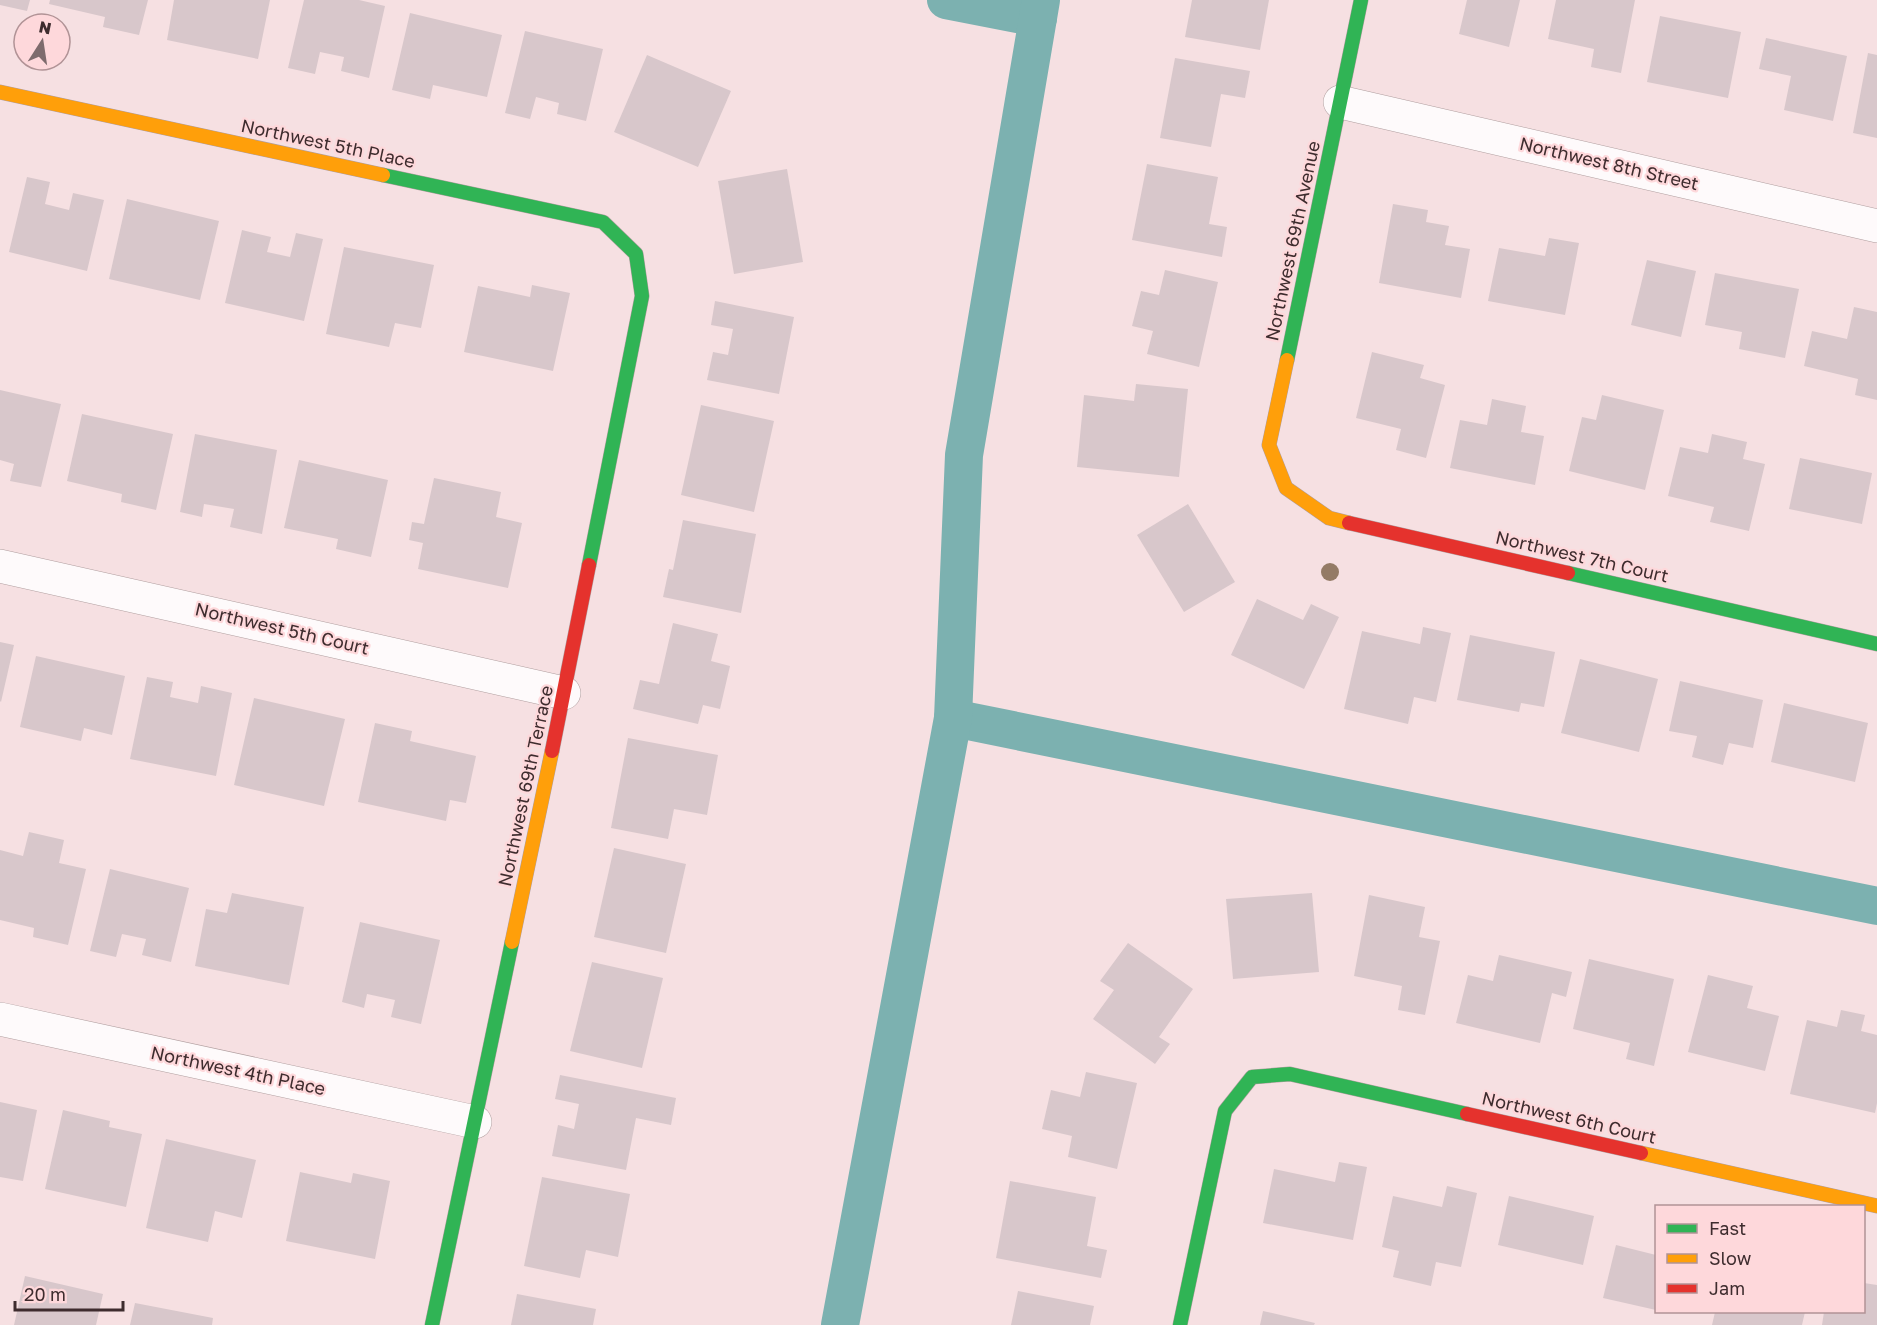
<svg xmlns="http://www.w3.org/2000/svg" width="1877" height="1325" font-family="'Golos Text',sans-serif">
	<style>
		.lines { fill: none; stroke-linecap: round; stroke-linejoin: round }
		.canal { stroke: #7cb1b0; stroke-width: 38 }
		.building { fill: #d8c7cb }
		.street-casing { stroke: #b09e9f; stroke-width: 34 }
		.fast-casing { stroke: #b09e9f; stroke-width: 15 }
		.slow-casing { stroke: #b09e9f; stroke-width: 15 }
		.jam-casing { stroke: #b09e9f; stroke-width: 15 }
		.street { stroke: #fefafb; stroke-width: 33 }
		.fast { stroke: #30b455; stroke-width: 14 }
		.slow { stroke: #ff9f0a; stroke-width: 14 }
		.jam { stroke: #e5322d; stroke-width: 14 }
		.tree { fill: #947b66 }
		.labels { text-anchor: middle; stroke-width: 4.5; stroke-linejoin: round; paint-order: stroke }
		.street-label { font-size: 18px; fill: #3e2c2e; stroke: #fed8db }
	</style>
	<rect width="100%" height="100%" fill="#f6e0e2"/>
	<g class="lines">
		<!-- canal -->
		<g class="canal">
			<path d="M946 0 1038 18"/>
			<path d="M953 718 1877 906"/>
			<path d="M840 1325 953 718 964 455 1041 0"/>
		</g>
	</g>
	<!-- building -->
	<g class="building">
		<path d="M0 0H30L27 11 0 5Z"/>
		<path d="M50 0H148L139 35 103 27 105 17 49 4Z"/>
		<path d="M174 0H270L258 59 167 40Z"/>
		<path d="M304 0H359L385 6 369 78 341 71 344 57 320 52 315 74 288 68Z"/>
		<path d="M1192 0H1269L1260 50 1185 37Z"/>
		<path d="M1467 0H1520L1509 47 1459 34Z"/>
		<path d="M1556 0H1635L1621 73 1591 67 1594 49 1548 39Z"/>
		<path d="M410 13 502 35 487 97 433 85 430 99 392 90Z"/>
		<path d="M1660 16 1741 32 1728 98 1647 82Z"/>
		<path d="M525 31 603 49 586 121 557 114 559 103 536 97 530 119 505 113Z"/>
		<path d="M1766 38 1847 56 1833 121 1784 110 1791 76 1759 69Z"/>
		<path d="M1868 53 1877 55V138L1853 133Z"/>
		<path d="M647 55 731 91 698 167 614 132Z"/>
		<path d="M1175 58 1250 71 1245 98 1221 94 1211 147 1160 138Z"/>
		<path d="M1147 164 1218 177 1209 224 1227 227 1222 257 1132 240Z"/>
		<path d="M787 169 803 262 734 274 718 181Z"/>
		<path d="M27 177 50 182 45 204 69 210 73 193 104 200 87 271 9 252Z"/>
		<path d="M127 199 219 221 200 300 109 279Z"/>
		<path d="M1393 204 1428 210 1426 222 1449 226 1445 245 1470 249 1461 298 1379 283Z"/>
		<path d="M242 230 271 237 267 252 290 257 296 233 323 239 304 321 225 303Z"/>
		<path d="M1549 238 1579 243 1565 315 1488 301 1499 248 1545 256Z"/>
		<path d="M344 247 434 265 421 328 395 323 389 347 326 334Z"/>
		<path d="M1647 260 1696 271 1681 337 1631 325Z"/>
		<path d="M1165 270 1218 282 1199 367 1147 354 1153 331 1132 326 1141 291 1159 295Z"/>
		<path d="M1715 273 1799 289 1785 358 1739 349 1742 332 1705 325Z"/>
		<path d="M532 285 570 293 553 371 464 352 478 286 530 297Z"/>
		<path d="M715 301 794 317 779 394 707 380 713 352 728 355 733 329 711 325Z"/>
		<path d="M1854 307 1877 312V400L1855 395 1858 379 1804 366 1812 331 1847 339Z"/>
		<path d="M1372 352 1424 365 1420 378 1445 385 1426 458 1396 450 1401 429 1356 418Z"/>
		<path d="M1136 384 1188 389 1179 477 1077 467 1084 395 1134 401Z"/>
		<path d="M0 390 61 404 41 487 10 481 14 464 0 460Z"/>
		<path d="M1602 395 1664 410 1645 490 1569 471 1582 417 1596 420Z"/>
		<path d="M1492 399 1526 406 1521 432 1544 436 1535 485 1450 468 1460 420 1487 425Z"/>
		<path d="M701 405 774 421 754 512 681 495Z"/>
		<path d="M82 414 173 434 156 510 121 502 122 494 67 481Z"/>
		<path d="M195 434 277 450 262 534 230 527 234 509 204 504 202 517 180 512Z"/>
		<path d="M1712 434 1747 442 1743 459 1765 464 1749 531 1710 522 1714 507 1668 496 1680 447 1708 453Z"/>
		<path d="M1800 458 1872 473 1862 524 1789 509Z"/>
		<path d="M299 460 388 480 371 557 336 549 338 539 284 528Z"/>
		<path d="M434 478 501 492 496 517 522 523 508 588 418 569 423 543 409 540 412 522 424 524Z"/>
		<path d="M1188 504 1235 582 1184 612 1137 535Z"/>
		<path d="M683 520 756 534 741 613 663 597 669 569 673 570Z"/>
		<path d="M1257 599 1303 620 1311 604 1339 617 1304 689 1231 655Z"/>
		<path d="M673 623 718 634 711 661 730 666 720 709 703 705 698 724 633 709 640 680 659 684Z"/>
		<path d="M1423 627 1451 633 1436 702 1414 697 1408 724 1344 709 1362 631 1420 644Z"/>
		<path d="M1470 635 1555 652 1544 707 1521 703 1519 712 1457 700Z"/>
		<path d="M0 642 14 645 1 702 0 701Z"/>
		<path d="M36 656 125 676 112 735 84 728 81 741 20 727Z"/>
		<path d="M1580 659 1658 679 1639 752 1561 733Z"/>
		<path d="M147 677 173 682 170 697 198 703 201 686 232 693 216 776 130 759Z"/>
		<path d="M1680 681 1763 700 1753 748 1729 743 1723 765 1692 757 1697 736 1669 731Z"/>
		<path d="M254 698 345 719 324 806 234 785Z"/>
		<path d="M1784 703 1868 723 1855 782 1771 762Z"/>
		<path d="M375 723 412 731 410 741 476 756 466 803 450 800 446 821 358 802Z"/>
		<path d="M628 738 718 755 707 815 674 809 668 839 611 828Z"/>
		<path d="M29 832 64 840 59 863 86 869 68 945 33 937 34 928 0 920V850L23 856Z"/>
		<path d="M614 848 686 864 666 953 594 937Z"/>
		<path d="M110 869 189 888 171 962 142 955 146 939 122 934 116 957 90 951Z"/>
		<path d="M232 893 304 907 289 985 195 966 206 909 227 913Z"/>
		<path d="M1312 893 1319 972 1233 979 1226 899Z"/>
		<path d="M1369 895 1425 907 1419 937 1440 941 1425 1015 1398 1010 1402 986 1354 976Z"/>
		<path d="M360 922 440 940 421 1024 391 1017 395 1000 367 994 364 1008 342 1002Z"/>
		<path d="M1128 943 1193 989 1159 1037 1170 1044 1155 1064 1093 1019 1114 990 1100 981Z"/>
		<path d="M1499 955 1572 972 1566 997 1552 993 1540 1043 1456 1023 1468 975 1493 981Z"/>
		<path d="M1589 959 1674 979 1654 1066 1626 1059 1630 1043 1573 1029Z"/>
		<path d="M592 962 663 978 642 1068 570 1051Z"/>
		<path d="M1708 975 1753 986 1747 1008 1779 1016 1765 1071 1688 1052Z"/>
		<path d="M1841 1010 1865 1015 1861 1031 1877 1035V1103L1875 1113 1790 1094 1807 1020 1837 1027Z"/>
		<path d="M1086 1072 1137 1083 1117 1169 1068 1157 1072 1136 1042 1129 1051 1090 1080 1097Z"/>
		<path d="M560 1075 676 1098 671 1125 636 1118 626 1170 552 1156 558 1125 574 1129 579 1104 555 1099Z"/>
		<path d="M0 1102 37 1110 23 1181 0 1177Z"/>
		<path d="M63 1110 110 1121 109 1127 142 1134 126 1207 45 1189Z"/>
		<path d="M166 1139 256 1160 242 1218 215 1211 208 1242 146 1228Z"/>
		<path d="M1339 1162 1367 1167 1353 1240 1263 1223 1274 1169 1335 1182Z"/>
		<path d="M300 1172 351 1183 353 1173 390 1181 375 1259 286 1241Z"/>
		<path d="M542 1177 630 1194 618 1257 586 1250 580 1278 524 1266Z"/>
		<path d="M1010 1181 1096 1197 1087 1246 1107 1250 1101 1278 996 1258Z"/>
		<path d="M1447 1186 1477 1193 1461 1267 1436 1262 1431 1286 1393 1277 1399 1251 1382 1247 1393 1196 1442 1207Z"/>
		<path d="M1509 1196 1594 1216 1583 1265 1498 1245Z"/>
		<path d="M1616 1245 1656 1255V1310L1603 1298Z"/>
		<path d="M25 1276 103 1294 96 1325H14Z"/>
		<path d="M1864 1283 1877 1285V1325H1822L1824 1312H1864Z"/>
		<path d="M1018 1291 1094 1306 1090 1325H1011Z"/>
		<path d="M517 1294 596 1309 593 1325H511Z"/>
		<path d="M135 1303 213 1318 212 1325H130Z"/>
		<path d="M1263 1311 1315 1323 1314 1325H1260Z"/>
		<path d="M1715 1312H1805L1802 1325H1712Z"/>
	</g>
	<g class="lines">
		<!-- street casing -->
		<g class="street-casing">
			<g id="street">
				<path d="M1340 102 1877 226"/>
				<path d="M0 566 564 693"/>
				<path d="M0 1019 475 1122"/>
			</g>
		</g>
		<!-- fast casing -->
		<g class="fast-casing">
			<g id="fast">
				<path d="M383 175 603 222 636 254 642 296 589 565"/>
				<path d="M1287 360 1361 0"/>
				<path d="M1568 573 1877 644"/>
				<path d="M432 1325 512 942"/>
				<path d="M1180 1325 1225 1111 1252 1077 1290 1074 1467 1114"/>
			</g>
		</g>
		<!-- slow casing -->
		<g class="slow-casing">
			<g id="slow">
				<path d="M0 92 383 175"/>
				<path d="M1287 360 1269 445 1286 488 1329 518 1349 523"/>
				<path d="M512 942 552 751"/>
				<path d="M1641 1153 1877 1206"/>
			</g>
		</g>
		<!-- jam casing -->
		<g class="jam-casing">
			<g id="jam">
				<path d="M1349 523 1568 573"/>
				<path d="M552 751 589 565"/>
				<path d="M1467 1114 1641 1153"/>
			</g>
		</g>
		<!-- street -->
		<use href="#street" class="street"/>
		<!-- fast -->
		<use href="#fast" class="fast"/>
		<!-- slow -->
		<use href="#slow" class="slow"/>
		<!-- jam -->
		<use href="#jam" class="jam"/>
	</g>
	<!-- trees -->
	<circle class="tree" cx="1330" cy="572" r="9"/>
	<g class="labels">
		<!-- street labels -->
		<g class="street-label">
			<text transform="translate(328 144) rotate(12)" y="6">Northwest 5th Place</text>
			<text transform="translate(1609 164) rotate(13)" y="6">Northwest 8th Street</text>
			<text transform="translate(1293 241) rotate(-78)" y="6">Northwest 69th Avenue</text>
			<text transform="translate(1582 557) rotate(13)" y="6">Northwest 7th Court</text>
			<text transform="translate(282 629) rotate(13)" y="6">Northwest 5th Court</text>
			<text transform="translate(526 786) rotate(-78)" y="6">Northwest 69th Terrace</text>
			<text transform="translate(238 1071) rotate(12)" y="6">Northwest 4th Place</text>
			<text transform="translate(1569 1118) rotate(13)" y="6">Northwest 6th Court</text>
		</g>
	</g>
	<!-- legend -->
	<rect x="1655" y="1205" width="210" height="108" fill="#fed8db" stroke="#b19396" stroke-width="1.5"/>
	<rect x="1667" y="1224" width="30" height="9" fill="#30b455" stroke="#b19396" stroke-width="1.5"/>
	<text x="1709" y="1235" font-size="18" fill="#3e2c2e">Fast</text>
	<rect x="1667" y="1254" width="30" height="9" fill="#ff9f0a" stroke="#b19396" stroke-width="1.5"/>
	<text x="1709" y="1265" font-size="18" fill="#3e2c2e">Slow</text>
	<rect x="1667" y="1284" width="30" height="9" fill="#e5322d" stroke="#b19396" stroke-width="1.5"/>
	<text x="1709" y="1295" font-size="18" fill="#3e2c2e">Jam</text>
	<!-- north arrow -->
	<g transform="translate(42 42) rotate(12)"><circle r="28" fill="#fed8db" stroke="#b19396" stroke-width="1.5"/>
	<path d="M0-4.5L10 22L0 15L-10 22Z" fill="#7e6b6d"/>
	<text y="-9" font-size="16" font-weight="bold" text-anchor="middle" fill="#3e2c2e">N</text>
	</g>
	<!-- scale -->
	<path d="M15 1301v9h108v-9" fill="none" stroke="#3e2c2e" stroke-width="3"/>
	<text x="24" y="1301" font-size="18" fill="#3e2c2e" stroke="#fed8db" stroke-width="4.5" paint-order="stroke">20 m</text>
</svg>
